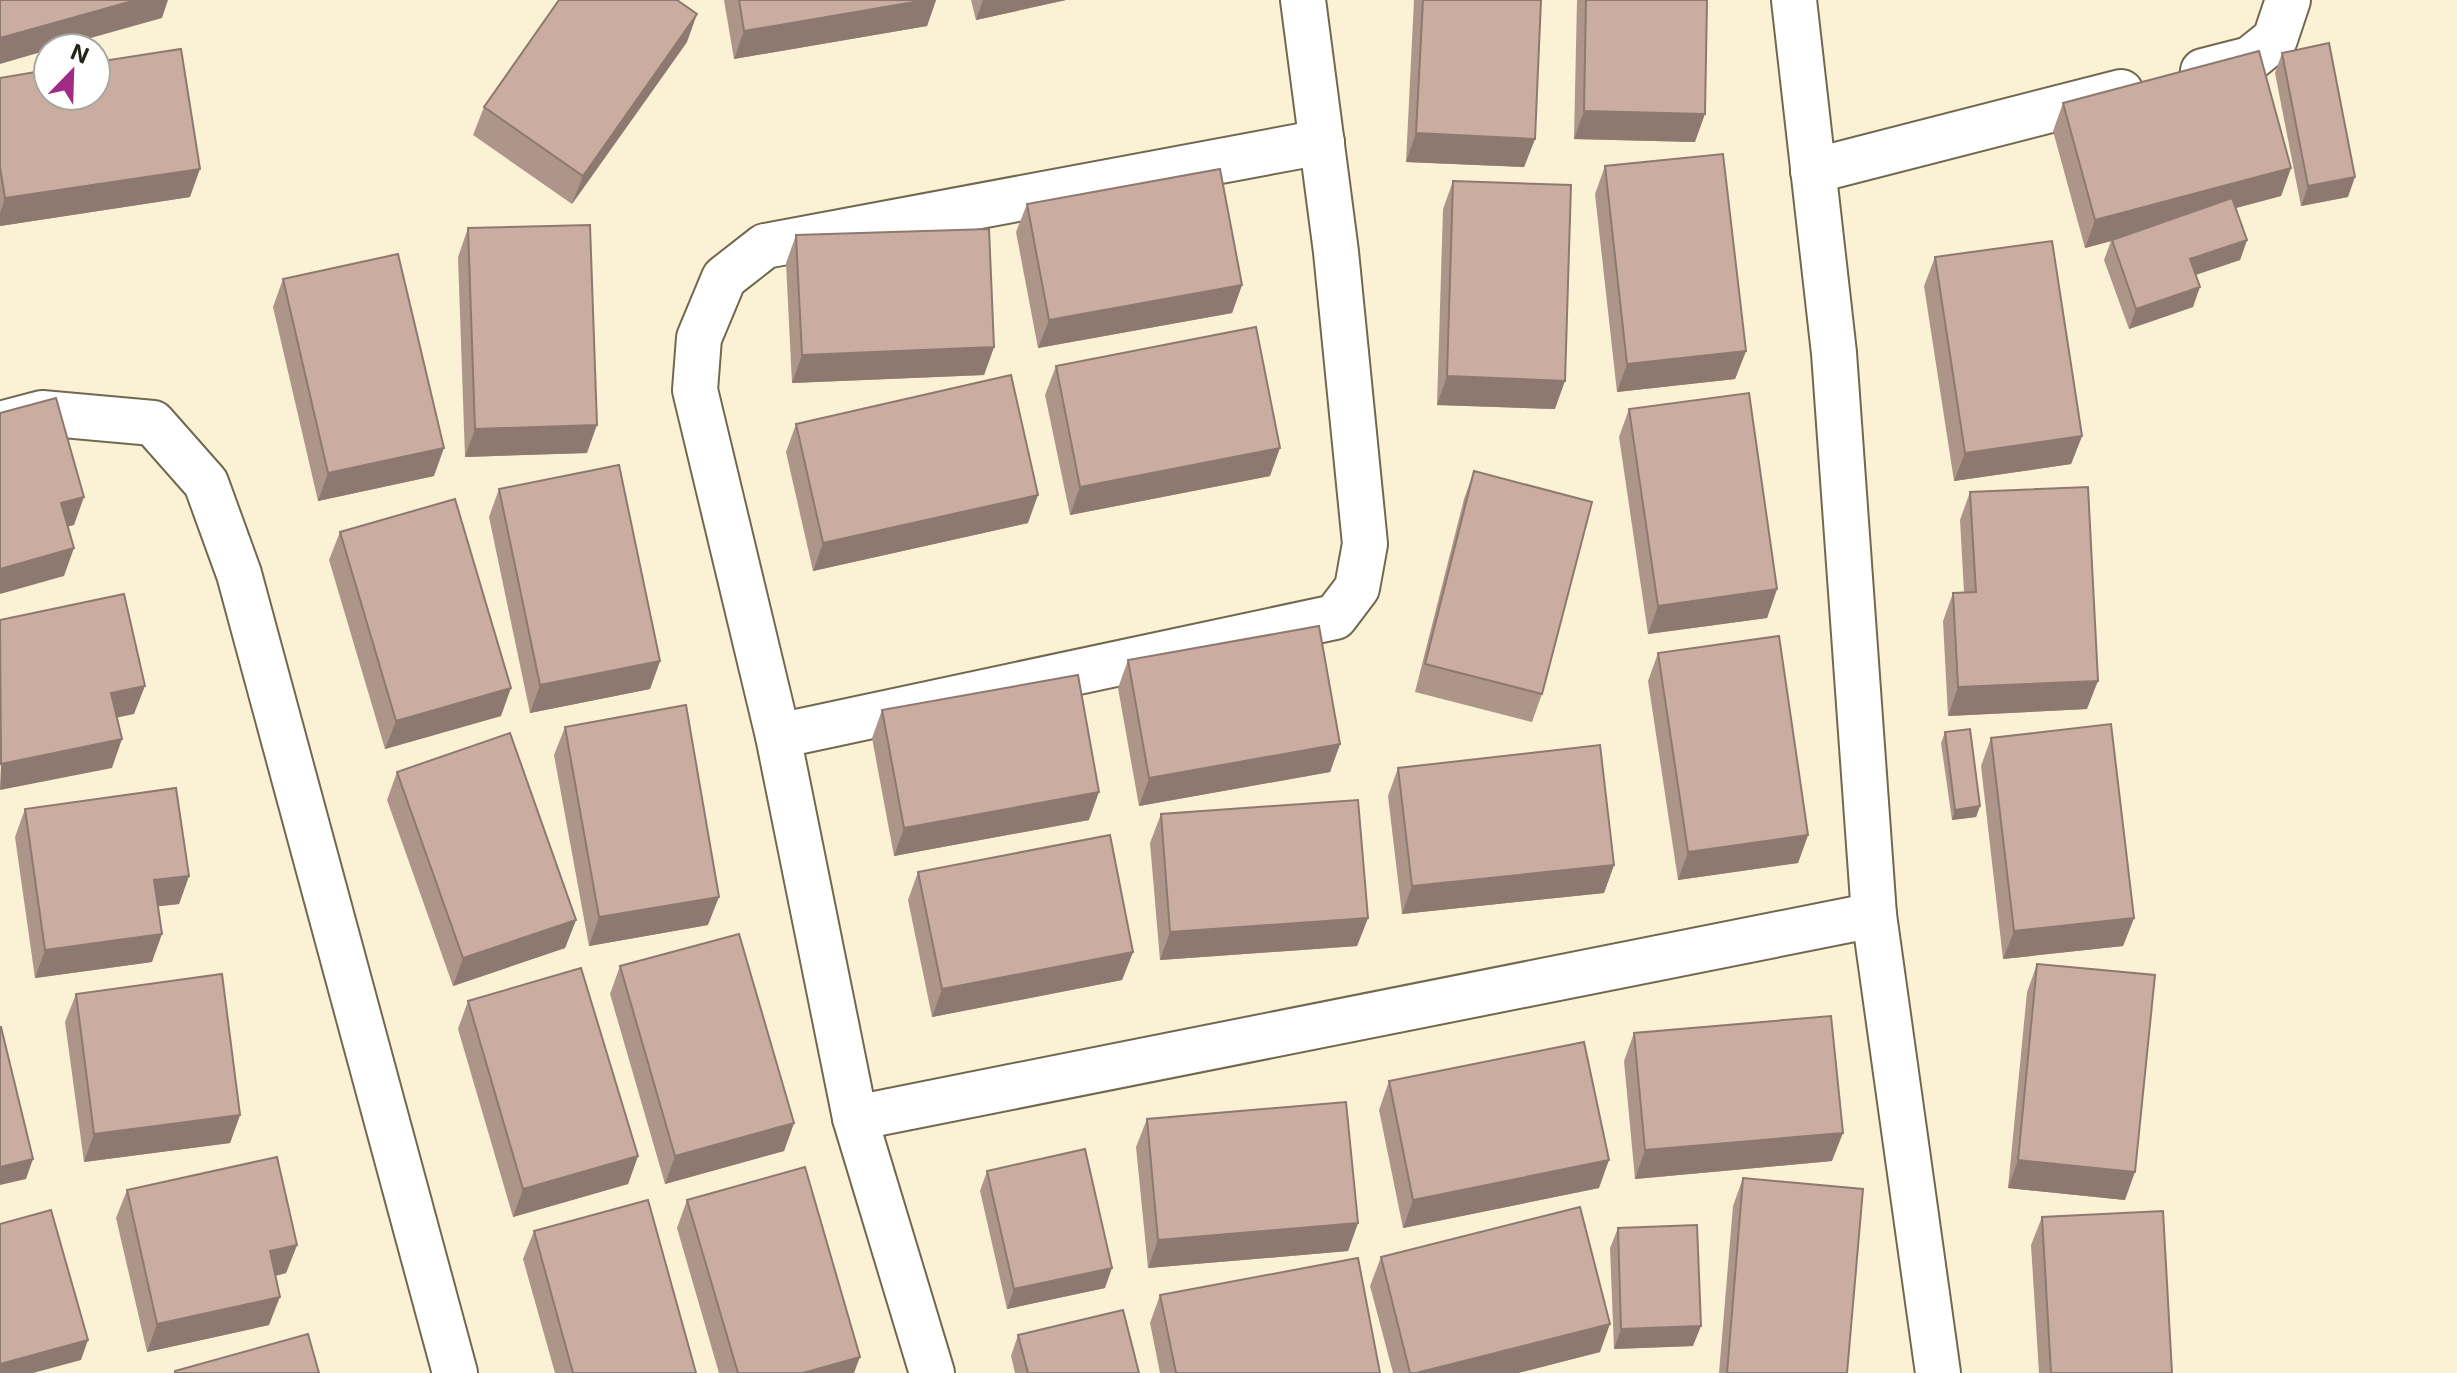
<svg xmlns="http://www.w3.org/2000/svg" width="2457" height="1373" font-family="Inter,sans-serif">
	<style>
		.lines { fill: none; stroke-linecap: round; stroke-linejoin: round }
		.minor-casing { stroke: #716850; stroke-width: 48 }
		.minor { stroke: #fff; stroke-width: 44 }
		.wall { fill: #ae958a }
		.shaded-wall { fill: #8d7970 }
		.building { fill: #caada0; stroke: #8d7970; stroke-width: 2 }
	</style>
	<rect width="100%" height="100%" fill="#fbf1d5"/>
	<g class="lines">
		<!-- minor casing -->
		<g class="minor-casing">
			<g id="minor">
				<path d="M1794 0 1834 353 1874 915 1938 1373"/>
				<path d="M2203 71 2250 59 2275 39 2288 0"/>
				<path d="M1813 171 2121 92"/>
				<path d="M0 424 42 413 153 423 206 483 239 574 455 1373"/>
				<path d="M778 736 1335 617 1357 588 1365 544 1336 252 1303 0"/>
				<path d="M855 1118 1874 915"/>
				<path d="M932 1373 855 1118 778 736 695 390 699 338 724 278 765 246 1322 142"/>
			</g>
		</g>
		<!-- minor -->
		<use href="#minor" class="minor"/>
	</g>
	<!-- wall -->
	<g class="wall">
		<path d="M724 0H936L927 26 734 59Z"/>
		<path d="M971 0H1066L976 20Z"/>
		<path d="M1414 0H1541L1535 139 1524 167 1406 162Z"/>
		<path d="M1577 0H1707L1695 142 1574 139Z"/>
		<path d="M687 42 572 204 473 135 484 107Z"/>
		<path d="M2282 53 2348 197 2301 206 2275 73Z"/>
		<path d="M0 78 190 197 0 226Z"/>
		<path d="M2063 103 2291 168 2281 196 2236 208 2247 240 2240 260 2196 275 2193 307 2129 329 2104 260 2111 241 2085 248 2053 131Z"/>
		<path d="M1605 166 1746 351 1735 379 1617 392 1595 194Z"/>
		<path d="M1453 181 1555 409 1437 405 1443 209Z"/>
		<path d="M1027 204 1242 285 1232 313 1038 348 1016 232Z"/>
		<path d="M468 228 587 453 465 457 458 257Z"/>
		<path d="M796 235 994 347 984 375 792 383 786 263Z"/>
		<path d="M1935 257 2082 436 2071 464 1954 481 1924 286Z"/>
		<path d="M283 279 434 476 318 501 273 307Z"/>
		<path d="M1056 366 1270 476 1070 515 1045 395Z"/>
		<path d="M1629 409 1777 589 1767 618 1648 634 1619 437Z"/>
		<path d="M796 424 1028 523 813 571 786 452Z"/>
		<path d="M1474 471 1542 694 1532 722 1415 692 1464 499Z"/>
		<path d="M499 489 660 661 650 689 530 713 489 517Z"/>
		<path d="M1970 492 2087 709 1948 716 1943 621 1953 593 1964 592 1960 520Z"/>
		<path d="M340 532 501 716 385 749 329 560Z"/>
		<path d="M1658 653 1808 835 1798 863 1678 880 1648 681Z"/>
		<path d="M1128 660 1340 744 1330 772 1139 806 1118 688Z"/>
		<path d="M882 710 1089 820 894 856 872 738Z"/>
		<path d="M565 727 708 925 589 946 554 755Z"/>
		<path d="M1945 732 1980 806 1976 817 1952 820 1941 743Z"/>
		<path d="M1991 738 2134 918 2123 946 2003 959 1981 766Z"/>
		<path d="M1398 768 1614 865 1604 893 1402 914 1388 796Z"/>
		<path d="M397 772 576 920 565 948 453 986 387 800Z"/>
		<path d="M25 809 189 876 179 904 158 906 152 962 35 978 15 837Z"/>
		<path d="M1161 814 1368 918 1357 946 1160 960 1150 843Z"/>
		<path d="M918 872 1133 952 1122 980 932 1017 908 900Z"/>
		<path d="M2037 964 2125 1200 2008 1188 2027 992Z"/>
		<path d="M620 966 794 1123 784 1151 665 1184 610 994Z"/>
		<path d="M76 994 240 1115 230 1143 84 1162 65 1022Z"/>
		<path d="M468 1001 638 1156 628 1184 513 1217 458 1029Z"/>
		<path d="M1634 1033 1832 1161 1635 1179 1624 1061Z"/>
		<path d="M1389 1081 1599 1188 1403 1228 1379 1110Z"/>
		<path d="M1147 1119 1358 1223 1348 1251 1148 1268 1136 1147Z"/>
		<path d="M987 1171 1105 1288 1007 1309 980 1191Z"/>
		<path d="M1743 1178 1847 1373H1719L1733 1206Z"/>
		<path d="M127 1190 297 1245 286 1273 275 1276 269 1325 147 1352 116 1218Z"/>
		<path d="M687 1200 854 1373H719L677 1228Z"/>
		<path d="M2042 1217 2172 1373H2039L2031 1245Z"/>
		<path d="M1618 1228 1693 1346 1614 1349 1610 1248Z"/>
		<path d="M534 1231 696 1373H555L523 1259Z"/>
		<path d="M1381 1257 1600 1352 1518 1373H1393L1370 1286Z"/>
		<path d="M1160 1295 1380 1373H1160L1150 1323Z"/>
		<path d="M1018 1335 1139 1373H1015L1011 1356Z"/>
	</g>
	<!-- shaded-wall -->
	<g class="shaded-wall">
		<path d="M136 0H168L162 18 55 48H48V50L0 64V38Z"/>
		<path d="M926 0H936L927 26 734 59 744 31Z"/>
		<path d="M983 0H1066L976 20Z"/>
		<path d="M697 14 687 42 572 204 583 176Z"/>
		<path d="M1584 111 1705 114 1695 142 1574 139Z"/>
		<path d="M1416 133 1535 139 1524 167 1406 162Z"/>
		<path d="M2291 168 2281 196 2085 248 2095 220Z"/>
		<path d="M200 169 190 197 0 226V213L5 198Z"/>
		<path d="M2355 177 2348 197 2301 206 2308 186Z"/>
		<path d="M2247 240 2240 260 2182 279 2190 259Z"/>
		<path d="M1242 285 1232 313 1038 348 1049 320Z"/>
		<path d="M2200 287 2193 307 2129 329 2136 309Z"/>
		<path d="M994 347 984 375 792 383 802 355Z"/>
		<path d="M1746 351 1735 379 1617 392 1627 364Z"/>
		<path d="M1447 376 1565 381 1555 409 1437 405Z"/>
		<path d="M597 425 587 453 465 457 475 429Z"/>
		<path d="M2082 436 2071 464 1954 481 1965 453Z"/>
		<path d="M444 448 434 476 318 501 328 473Z"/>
		<path d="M1280 448 1270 476 1070 515 1080 487Z"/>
		<path d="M1038 495 1028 523 813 571 823 543Z"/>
		<path d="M84 497 74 525 51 531 61 503Z"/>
		<path d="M74 548 64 576 0 594V569Z"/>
		<path d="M1777 589 1767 618 1648 634 1658 606Z"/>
		<path d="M660 661 650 689 530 713 540 685Z"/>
		<path d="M2098 681 2087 709 1948 716 1958 687Z"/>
		<path d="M145 686 134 714 101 721 111 693Z"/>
		<path d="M511 688 501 716 385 749 396 721Z"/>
		<path d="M122 739 112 768 0 790 1 764Z"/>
		<path d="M1340 744 1330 772 1139 806 1149 778Z"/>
		<path d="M1099 792 1089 820 894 856 904 828Z"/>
		<path d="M1980 806 1976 817 1952 820 1955 810Z"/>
		<path d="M1808 835 1798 863 1678 880 1688 852Z"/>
		<path d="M1614 865 1604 893 1402 914 1412 886Z"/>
		<path d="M189 876 179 904 144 908 154 880Z"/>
		<path d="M719 897 708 925 589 946 599 917Z"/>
		<path d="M1368 918 1357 946 1160 960 1170 932Z"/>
		<path d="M2134 918 2123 946 2003 959 2014 931Z"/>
		<path d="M576 920 565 948 453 986 463 958Z"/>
		<path d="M162 934 152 962 35 978 45 950Z"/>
		<path d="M1133 952 1122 980 932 1017 942 989Z"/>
		<path d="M240 1115 230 1143 84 1162 94 1134Z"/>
		<path d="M794 1123 784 1151 665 1184 675 1156Z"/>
		<path d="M1843 1133 1832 1161 1635 1179 1645 1150Z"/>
		<path d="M638 1156 628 1184 513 1217 523 1189Z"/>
		<path d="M33 1159 26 1179 0 1185V1167Z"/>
		<path d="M1609 1160 1599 1188 1403 1228 1413 1200Z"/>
		<path d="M2018 1160 2135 1172 2125 1200 2008 1188Z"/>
		<path d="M1358 1223 1348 1251 1148 1268 1158 1240Z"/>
		<path d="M297 1245 286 1273 259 1280 270 1251Z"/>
		<path d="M1112 1268 1105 1288 1007 1309 1014 1289Z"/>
		<path d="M280 1297 269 1325 147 1352 157 1324Z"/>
		<path d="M1610 1324 1600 1352 1518 1373H1416Z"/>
		<path d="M1701 1326 1693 1346 1614 1349 1621 1329Z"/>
		<path d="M88 1340 81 1360 33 1373H0V1364Z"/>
		<path d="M860 1357 854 1373H803Z"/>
	</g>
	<!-- building -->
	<g class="building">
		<path d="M0 0H136L0 38Z"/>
		<path d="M559 0H677L697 14 583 176 484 107Z"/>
		<path d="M739 0H926L744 31Z"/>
		<path d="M1423 0H1541L1535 139 1416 133Z"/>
		<path d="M1586 0H1707L1705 114 1584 111Z"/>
		<path d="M2329 43 2355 177 2308 186 2282 53Z"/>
		<path d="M181 49 200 169 5 198 0 167V78L48 70V96H96V62Z"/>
		<path d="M2259 51 2291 168 2095 220 2063 103Z"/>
		<path d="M1723 154 1746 351 1627 364 1605 166Z"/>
		<path d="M1220 169 1242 285 1049 320 1027 204Z"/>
		<path d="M1453 181 1571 185 1565 381 1447 376Z"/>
		<path d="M2232 198 2247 240 2190 259 2200 287 2136 309 2112 240Z"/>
		<path d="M590 225 597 425 475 429 468 228Z"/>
		<path d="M989 229 994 347 802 355 796 235Z"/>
		<path d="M2052 241 2082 436 1965 453 1935 257Z"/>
		<path d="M398 254 444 448 328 473 283 279Z"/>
		<path d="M1256 327 1280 448 1080 487 1056 366Z"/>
		<path d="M1011 375 1038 495 823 543 796 424Z"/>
		<path d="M1749 393 1777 589 1658 606 1629 409Z"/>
		<path d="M56 398 84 497 61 503 74 548 0 569V413Z"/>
		<path d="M619 465 660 661 540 685 499 489Z"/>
		<path d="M1474 471 1592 502 1542 694 1425 664Z"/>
		<path d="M2088 487 2098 681 1958 687 1953 593 1976 592 1970 492Z"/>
		<path d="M455 499 511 688 396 721 340 532Z"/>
		<path d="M124 594 145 686 111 693 122 739 1 764 0 620Z"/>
		<path d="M1319 626 1340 744 1149 778 1128 660Z"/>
		<path d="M1779 636 1808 835 1688 852 1658 653Z"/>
		<path d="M1078 675 1099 792 904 828 882 710Z"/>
		<path d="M686 705 719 897 599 917 565 727Z"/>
		<path d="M2111 724 2134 918 2014 931 1991 738Z"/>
		<path d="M1970 729 1980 806 1955 810 1945 732Z"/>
		<path d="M510 733 576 920 463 958 397 772Z"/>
		<path d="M1600 745 1614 865 1412 886 1398 768Z"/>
		<path d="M176 788 189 876 154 880 162 934 45 950 25 809Z"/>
		<path d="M1358 800 1368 918 1170 932 1161 814Z"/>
		<path d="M1110 835 1133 952 942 989 918 872Z"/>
		<path d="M739 934 794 1123 675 1156 620 966Z"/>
		<path d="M2037 964 2155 975 2135 1172 2018 1160Z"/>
		<path d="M581 968 638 1156 523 1189 468 1001Z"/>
		<path d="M222 974 240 1115 94 1134 76 994Z"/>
		<path d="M1831 1016 1843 1133 1645 1150 1634 1033Z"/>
		<path d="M0 1027H1L33 1159 0 1167Z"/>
		<path d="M1584 1042 1609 1160 1413 1200 1389 1081Z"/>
		<path d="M1346 1102 1358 1223 1158 1240 1147 1119Z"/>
		<path d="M1085 1149 1112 1268 1014 1289 987 1171Z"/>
		<path d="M277 1157 297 1245 270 1251 280 1297 157 1324 127 1190Z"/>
		<path d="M805 1167 860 1357 803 1373H738L687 1200Z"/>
		<path d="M1743 1178 1863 1189 1847 1373H1727Z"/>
		<path d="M648 1200 696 1373H573L534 1231Z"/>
		<path d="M1580 1207 1610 1324 1416 1373H1410L1381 1257Z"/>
		<path d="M51 1210 88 1340 0 1364V1224Z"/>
		<path d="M2163 1211 2172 1373H2051L2042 1217Z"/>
		<path d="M1697 1225 1701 1326 1621 1329 1618 1228Z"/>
		<path d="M1358 1258 1380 1373H1176L1160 1295Z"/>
		<path d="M1123 1310 1139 1373H1028L1018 1335Z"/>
		<path d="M308 1334 319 1373H175V1371Z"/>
	</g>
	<!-- north arrow -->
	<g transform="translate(72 72) rotate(23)"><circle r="38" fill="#ffffff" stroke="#a8a7a2" stroke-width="2"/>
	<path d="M0-6L14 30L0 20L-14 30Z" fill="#a22b83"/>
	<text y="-12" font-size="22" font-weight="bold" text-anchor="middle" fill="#252217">N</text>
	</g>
</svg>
